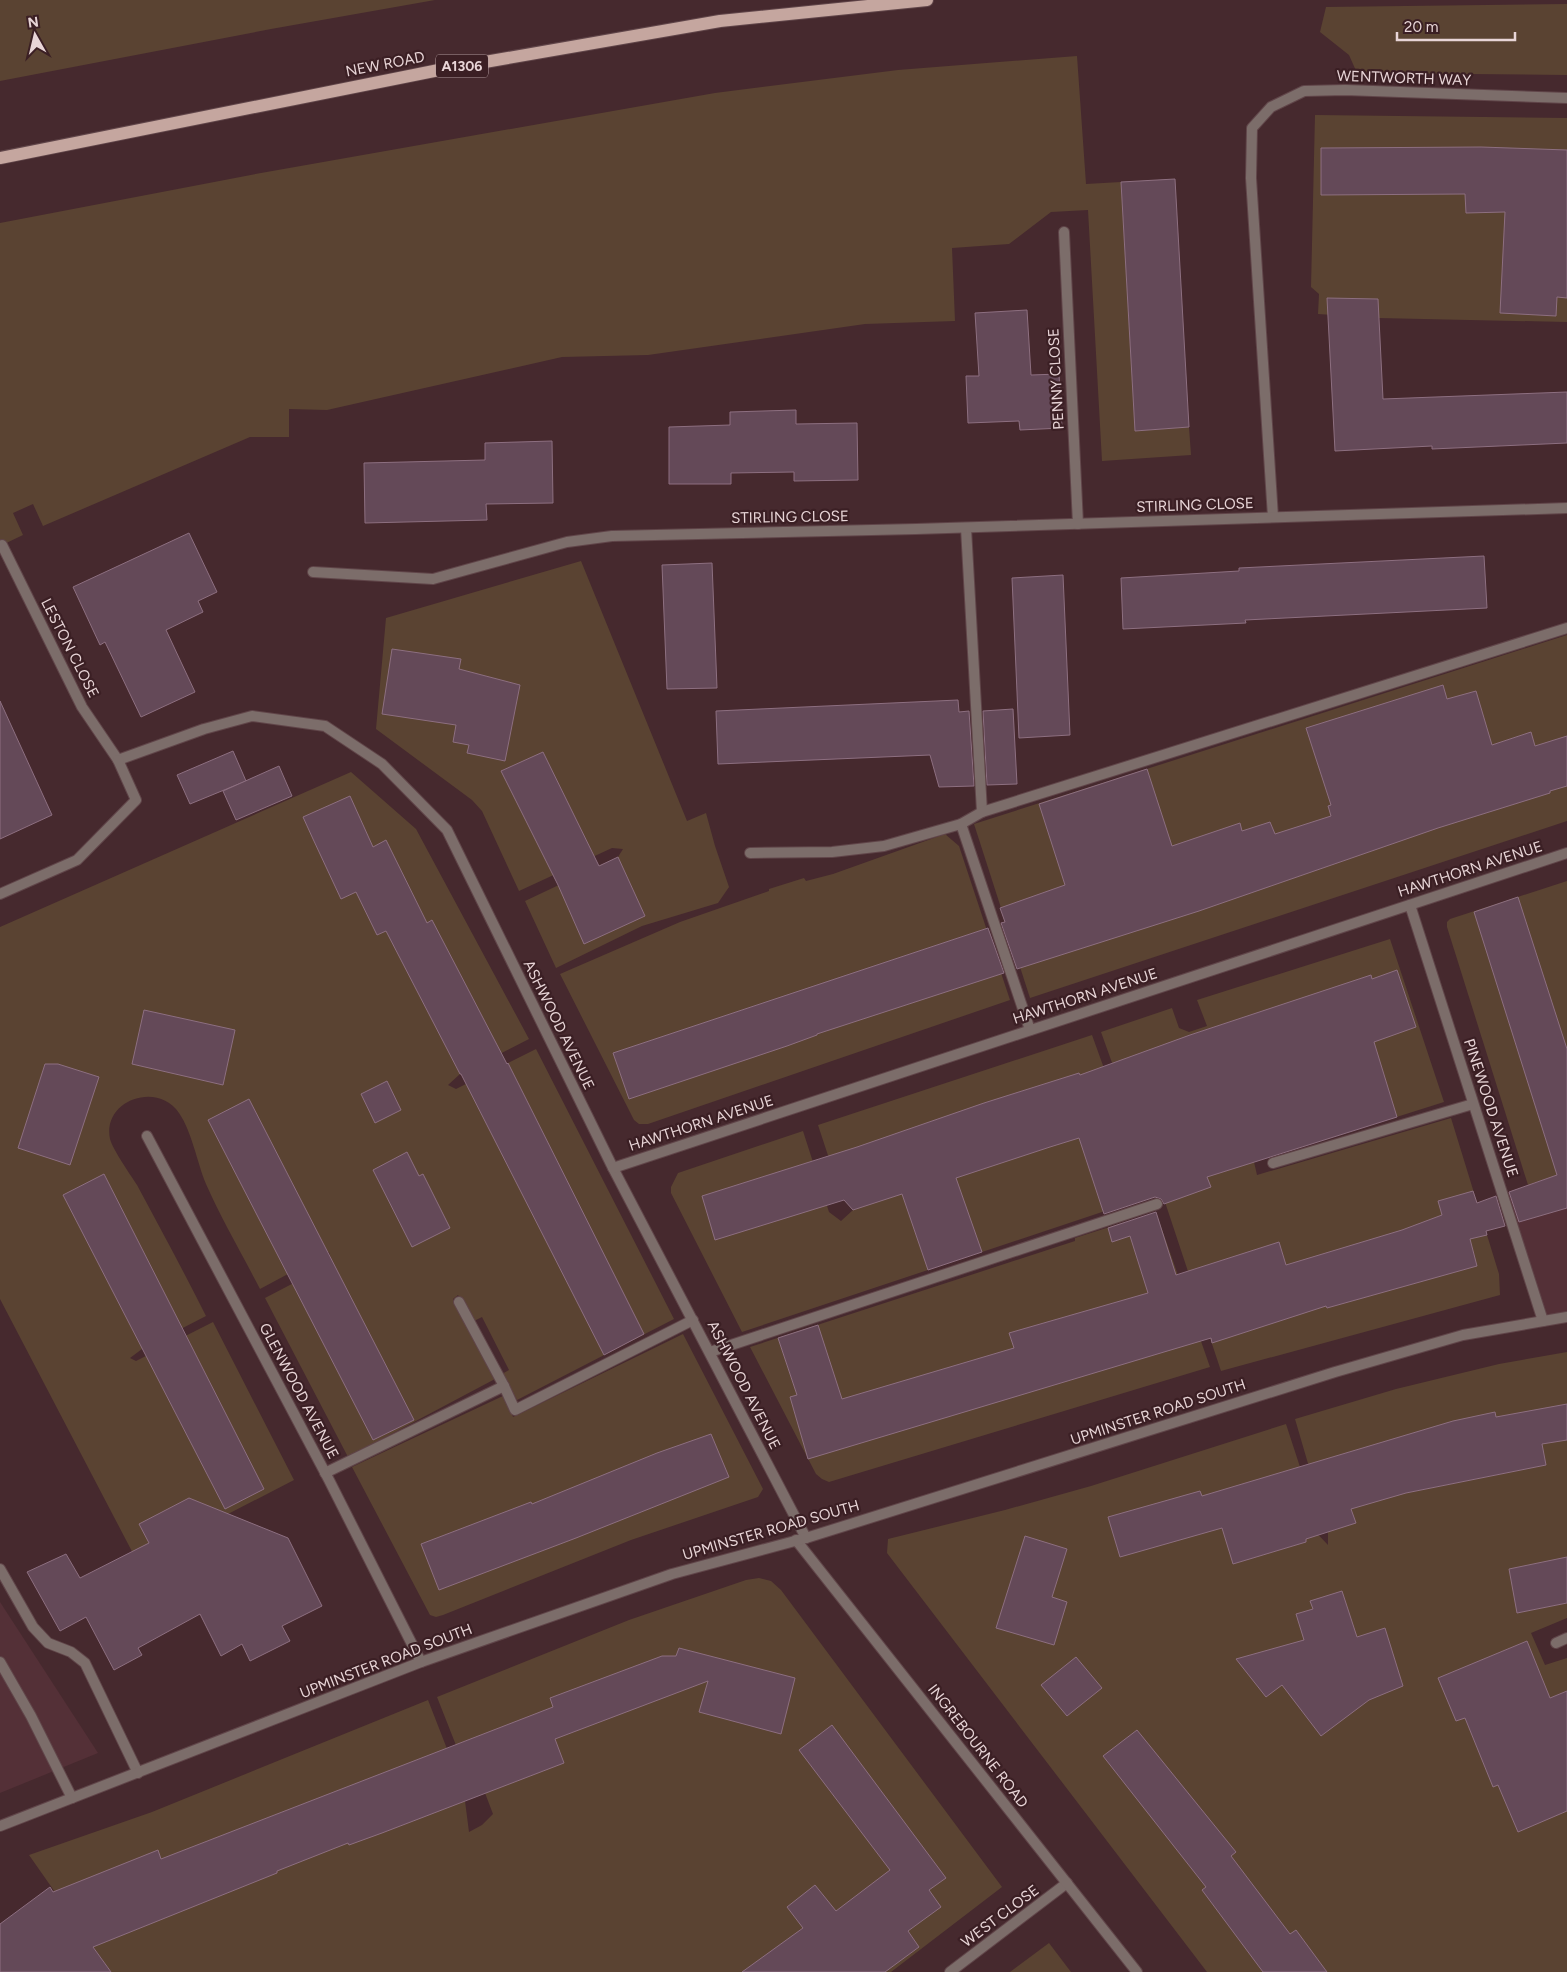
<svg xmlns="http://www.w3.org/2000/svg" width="1567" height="1972" font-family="Figtree,sans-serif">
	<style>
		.built { fill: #543037 }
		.green { fill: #5a4332 }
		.building { fill: #644958; stroke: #8d6f80 }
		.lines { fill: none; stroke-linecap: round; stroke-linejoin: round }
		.service-casing { stroke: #604549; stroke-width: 12 }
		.minor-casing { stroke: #604549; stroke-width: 12 }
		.tertiary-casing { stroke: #604549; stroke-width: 12 }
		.primary-casing { stroke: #604549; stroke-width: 14 }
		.service { stroke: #7c6d6a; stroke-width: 10 }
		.minor { stroke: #7c6d6a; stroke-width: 10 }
		.tertiary { stroke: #7c6d6a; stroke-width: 10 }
		.primary { stroke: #c5a69f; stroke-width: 12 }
		.labels { text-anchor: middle; stroke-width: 4.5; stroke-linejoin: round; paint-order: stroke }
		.shield { fill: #3b1f24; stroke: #b49ea1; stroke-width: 1 }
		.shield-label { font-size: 14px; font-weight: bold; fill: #e8d5d7 }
		.street-label { font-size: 15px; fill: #e8d5d7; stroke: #3b1f24 }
	</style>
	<rect width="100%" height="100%" fill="#46292e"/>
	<!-- built -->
	<g class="built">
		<path d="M1567 1172V1317L1543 1321 1502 1194Z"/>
		<path d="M0 1602 98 1753 0 1793Z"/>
	</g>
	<!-- green -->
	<g class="green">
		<path d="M0 0H435L271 29 0 81Z"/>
		<path d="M1567 4V75L1357 73 1349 55 1320 32 1326 7Z"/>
		<path d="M1077 56 1086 184 1121 182 1135 431 1189 427 1191 455 1102 461 1088 210 1051 212 1009 244 952 248 955 321 865 324 648 355 562 357 327 410 289 409V437H250L43 526 33 504 13 513 23 535 0 546V223L261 173 715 93 898 70Z"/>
		<path d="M1315 115 1567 118V322L1378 318 1318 314 1319 294 1311 287Z"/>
		<path d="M581 561 687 821 706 813 715 846 729 887 718 903 642 926 556 968 525 901 618 857 623 849 612 848 519 891 482 811 472 800 376 729 386 618Z"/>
		<path d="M1567 635V821L1030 998 974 824Z"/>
		<path d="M351 772 416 829 529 1039 460 1074 448 1085 456 1089 536 1049 674 1319 517 1400 502 1374 509 1370 482 1317 474 1321 458 1295 453 1299 495 1379 348 1457 265 1298 332 1263 329 1252 260 1289C242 1254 222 1220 206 1184 197 1162 192 1132 179 1113 158 1081 102 1100 110 1139 113 1150 130 1174 137 1185 160 1228 184 1272 206 1316L142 1349 130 1358 136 1361 213 1322 294 1480 137 1561 0 1299V927Z"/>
		<path d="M945 834 959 846 1010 1000 648 1124H639L634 1120 560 974 680 922 769 891V889L804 878 806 881 833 874Z"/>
		<path d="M1567 881V1172L1528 1185 1447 927V922L1450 919Z"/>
		<path d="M1390 939 1444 1102 1254 1162 1257 1175 1451 1118 1499 1274 1500 1295 1221 1371 1163 1196 1160 1197 1101 1032 1172 1008 1179 1028 1189 1032 1207 1026 1197 1000Z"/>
		<path d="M1092 1035 1150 1196 742 1332 671 1193V1187L678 1173 803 1131 829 1212 841 1221 853 1210 842 1198 818 1125Z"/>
		<path d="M1157 1215 1210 1367 829 1482 822 1479 816 1474 750 1347 1075 1241V1238L1125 1222 1126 1225Z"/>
		<path d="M683 1334 763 1489 758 1497 631 1540 443 1615 436 1617 430 1615 352 1467 505 1395 513 1417Z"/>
		<path d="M1567 1352V1618L1531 1633 1545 1665 1567 1658V1972H1207L887 1553 888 1539 1005 1510 1091 1486 1286 1424 1300 1467 1309 1525 1328 1545V1532L1295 1419 1396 1389 1499 1364Z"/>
		<path d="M759 1578 771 1581 781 1590 1002 1887 891 1972H111L29 1855 152 1812 428 1700 467 1800 465 1801 469 1832 482 1825 493 1814 485 1793 476 1796 437 1697 629 1620 746 1580Z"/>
		<path d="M1049 1943 1071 1972H1010Z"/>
	</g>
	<!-- building -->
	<g class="building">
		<path d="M1481 147 1567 150V298L1557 297 1556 316 1500 313 1505 212 1466 213 1465 194 1321 195V148Z"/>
		<path d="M1175 179 1189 427 1135 431 1121 182Z"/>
		<path d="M1327 298 1378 299 1383 399 1567 392V443L1432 449V446L1335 451Z"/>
		<path d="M1027 310 1031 375 1059 374 1062 428 1020 430 1019 421 968 423 966 376H979L975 313Z"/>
		<path d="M796 410V424L857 423 858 480 794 481V472L731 473V484H669V427L730 425V412Z"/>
		<path d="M552 441 553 503 486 504 487 520 365 523 364 463 485 460V443Z"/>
		<path d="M189 533 217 592 198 601 203 612 166 630 195 692 141 717 105 642 100 645 73 587Z"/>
		<path d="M1484 556 1487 608 1245 620 1246 623 1123 629 1121 578 1239 571V568Z"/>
		<path d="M712 563 717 688 667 689 662 565Z"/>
		<path d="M1063 575 1070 735 1019 738 1012 578Z"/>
		<path d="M392 649 461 659 459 669 520 685 505 761 467 753 469 745 453 742 456 725 382 714Z"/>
		<path d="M1443 685 1447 699 1476 691 1492 745 1531 732 1535 746 1567 736V786L1550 791V793L1438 828 1199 911 1017 969 1001 923 1005 922 1000 908 1065 885 1039 804 1147 769 1172 846 1240 823 1242 831 1270 822 1275 834 1331 816 1328 806 1331 805 1306 728Z"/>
		<path d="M958 700 959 712 969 711 974 786 939 787 930 755 718 764 716 711Z"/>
		<path d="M0 701 52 815 0 839Z"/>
		<path d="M1013 709 1017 784 987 785 983 711Z"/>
		<path d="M233 751 246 781 190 804 177 775Z"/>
		<path d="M543 752 599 866 618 857 645 916 584 944 558 885 501 771Z"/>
		<path d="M279 766 292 796 236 820 223 791Z"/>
		<path d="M350 796 373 847 386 840 427 923 432 920 507 1064 508 1063 644 1334 604 1355 461 1074H460L386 931 377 935 356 892 341 899 313 839 303 817Z"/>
		<path d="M1518 897 1567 1049V1208L1519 1222 1509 1192 1557 1175 1474 912Z"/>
		<path d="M988 928 1004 973 817 1034V1035L787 1046 629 1099 613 1053Z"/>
		<path d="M1397 970 1416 1027 1374 1042 1397 1117 1207 1177 1211 1187 1164 1204 1161 1199 1155 1197 1104 1214 1079 1138 1050 1147 956 1178 982 1252 928 1270 902 1194 853 1210 844 1200 715 1240 702 1196 857 1147 984 1103 1079 1073 1080 1075 1190 1035 1371 975 1372 979Z"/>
		<path d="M144 1010 235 1030 223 1085 132 1064Z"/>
		<path d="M45 1064H58L99 1077 70 1165 18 1148Z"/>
		<path d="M387 1081 401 1110 375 1123 361 1094Z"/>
		<path d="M249 1099 414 1420 373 1440 208 1120Z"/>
		<path d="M407 1152 419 1176 423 1174 450 1228 412 1247 373 1170Z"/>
		<path d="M104 1174 264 1489 225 1509 63 1195Z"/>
		<path d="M1473 1191 1477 1203 1496 1196 1505 1226 1486 1231 1487 1235 1470 1239 1477 1266 1327 1308 1326 1306 1212 1343 1211 1338 1164 1352 808 1459 790 1397 797 1395 778 1338 818 1325 842 1399 1014 1348 1009 1333 1148 1293 1130 1236 1112 1242 1108 1228 1156 1212 1176 1275 1279 1242 1286 1265 1402 1230 1442 1215 1438 1201Z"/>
		<path d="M1567 1404V1440L1542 1444 1546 1465 1406 1493 1351 1509 1356 1523 1306 1539V1542L1233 1564 1222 1528 1120 1557 1108 1517 1200 1491 1202 1496 1453 1421 1495 1412 1496 1417Z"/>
		<path d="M711 1434 729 1477 576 1538 439 1590 421 1544 531 1502 532 1504 657 1453Z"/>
		<path d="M189 1498 288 1538 322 1606 282 1626 290 1641 250 1661 242 1644 221 1656 200 1614 138 1648 142 1655 114 1670 86 1617 60 1631 27 1572 66 1554 80 1578 149 1543 139 1524Z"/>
		<path d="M1025 1536 1067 1549 1052 1597 1067 1602 1054 1645 996 1628Z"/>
		<path d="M1567 1557V1603L1517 1613 1509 1569Z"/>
		<path d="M1342 1591 1357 1637 1385 1628 1403 1686 1369 1700 1321 1736 1282 1685 1266 1697 1236 1659 1304 1640 1296 1614 1313 1609 1310 1601Z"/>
		<path d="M1527 1641 1550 1698 1567 1691V1811L1518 1832 1498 1785 1493 1787 1465 1718 1456 1721 1438 1678Z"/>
		<path d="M679 1648 795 1678 781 1734 699 1712 708 1681 555 1739 564 1763 382 1833 349 1845 348 1843 277 1871V1873L93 1947 111 1972H0V1924L50 1887 53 1892 158 1850 161 1859 553 1707 550 1698 662 1656H676Z"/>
		<path d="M1076 1657 1102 1688 1067 1716 1041 1685Z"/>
		<path d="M832 1725 946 1878 929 1890 941 1907 908 1931 919 1947 885 1972H742L803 1928 787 1907 815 1885 836 1911 890 1870 799 1750Z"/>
		<path d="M1137 1730 1236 1852 1231 1856 1290 1934 1296 1930 1327 1972H1263L1202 1890 1206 1887 1103 1756Z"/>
	</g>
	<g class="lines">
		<!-- service casing -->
		<g class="service-casing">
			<g id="service">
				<path d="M966 528 982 812"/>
				<path d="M961 824 1030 1030"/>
				<path d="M750 853 832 852 884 846 961 824 982 812 1567 628"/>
				<path d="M1273 1163 1473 1104"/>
				<path d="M459 1302 504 1386"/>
				<path d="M710 1352 1157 1204"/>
				<path d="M325 1473 504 1386 515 1410 693 1320"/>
				<path d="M0 1569 33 1627 48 1643 71 1652 85 1663 138 1773"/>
				<path d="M0 1662 31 1716 72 1798"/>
			</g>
		</g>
		<!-- minor casing -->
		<g class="minor-casing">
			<g id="minor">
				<path d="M1064 232 1078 524"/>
				<path d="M1273 517 1251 178 1252 128 1271 107 1304 91 1345 90 1567 98"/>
				<path d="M2 545 82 707 118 760 204 729 252 716 325 726 382 764 447 830 613 1168 806 1538"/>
				<path d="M313 572 433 579 567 542 612 536 916 529 1567 508"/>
				<path d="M0 894 77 860 136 800 118 760"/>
				<path d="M1410 905 1543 1321"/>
				<path d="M147 1136 329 1480 421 1662"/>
				<path d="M613 1168 1567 853"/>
				<path d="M1556 1643 1567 1638"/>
				<path d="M950 1972 1067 1883"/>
			</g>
		</g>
		<!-- tertiary casing -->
		<g class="tertiary-casing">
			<g id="tertiary">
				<path d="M796 1540 1137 1972"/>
				<path d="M0 1826 421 1662 672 1574 806 1538 1335 1372 1463 1335 1567 1317"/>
			</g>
		</g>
		<!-- primary casing -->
		<g class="primary-casing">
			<path id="primary" d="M0 158 439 70 720 21 927 0"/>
		</g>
		<!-- service -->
		<use href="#service" class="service"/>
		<!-- minor -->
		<use href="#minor" class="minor"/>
		<!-- tertiary -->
		<use href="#tertiary" class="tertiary"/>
		<!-- primary -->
		<use href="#primary" class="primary"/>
	</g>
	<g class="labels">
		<!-- shield labels -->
		<rect class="shield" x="436" y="54.5" width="52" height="23" rx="4"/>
		<g class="shield-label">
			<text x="462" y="71">A1306</text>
		</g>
		<!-- street labels -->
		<g class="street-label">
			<text transform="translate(385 64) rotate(-11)" y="5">NEW ROAD</text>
			<text transform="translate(1404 78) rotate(2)" y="5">WENTWORTH WAY</text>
			<text transform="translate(1056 379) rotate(-93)" y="5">PENNY CLOSE</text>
			<text transform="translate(1195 505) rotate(-2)" y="5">STIRLING CLOSE</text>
			<text transform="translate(790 517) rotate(-1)" y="5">STIRLING CLOSE</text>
			<text transform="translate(70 648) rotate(63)" y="5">LESTON CLOSE</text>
			<text transform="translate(1470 869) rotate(-18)" y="5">HAWTHORN AVENUE</text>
			<text transform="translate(1085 996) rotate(-18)" y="5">HAWTHORN AVENUE</text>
			<text transform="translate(559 1025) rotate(64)" y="5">ASHWOOD AVENUE</text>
			<text transform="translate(1491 1108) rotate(72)" y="5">PINEWOOD AVENUE</text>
			<text transform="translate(701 1123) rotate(-18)" y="5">HAWTHORN AVENUE</text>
			<text transform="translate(744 1385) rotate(63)" y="5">ASHWOOD AVENUE</text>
			<text transform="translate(299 1391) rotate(62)" y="5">GLENWOOD AVENUE</text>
			<text transform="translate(1158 1412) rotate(-18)" y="5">UPMINSTER ROAD SOUTH</text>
			<text transform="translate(771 1530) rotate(-16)" y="5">UPMINSTER ROAD SOUTH</text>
			<text transform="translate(386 1661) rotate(-21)" y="5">UPMINSTER ROAD SOUTH</text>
			<text transform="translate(978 1746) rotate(52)" y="5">INGREBOURNE ROAD</text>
			<text transform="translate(1000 1916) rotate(-37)" y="5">WEST CLOSE</text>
		</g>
	</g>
	<!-- north arrow -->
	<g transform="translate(35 35) rotate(352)" stroke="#3b1f24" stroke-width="4" paint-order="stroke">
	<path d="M0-4L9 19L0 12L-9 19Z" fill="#e8d5d7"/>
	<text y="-8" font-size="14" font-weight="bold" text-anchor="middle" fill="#e8d5d7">N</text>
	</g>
	<!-- scale -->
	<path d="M1397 32v8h118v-8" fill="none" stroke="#e8d5d7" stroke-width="2.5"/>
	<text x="1404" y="32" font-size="15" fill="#e8d5d7" stroke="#3b1f24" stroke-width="4" paint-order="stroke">20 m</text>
</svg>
